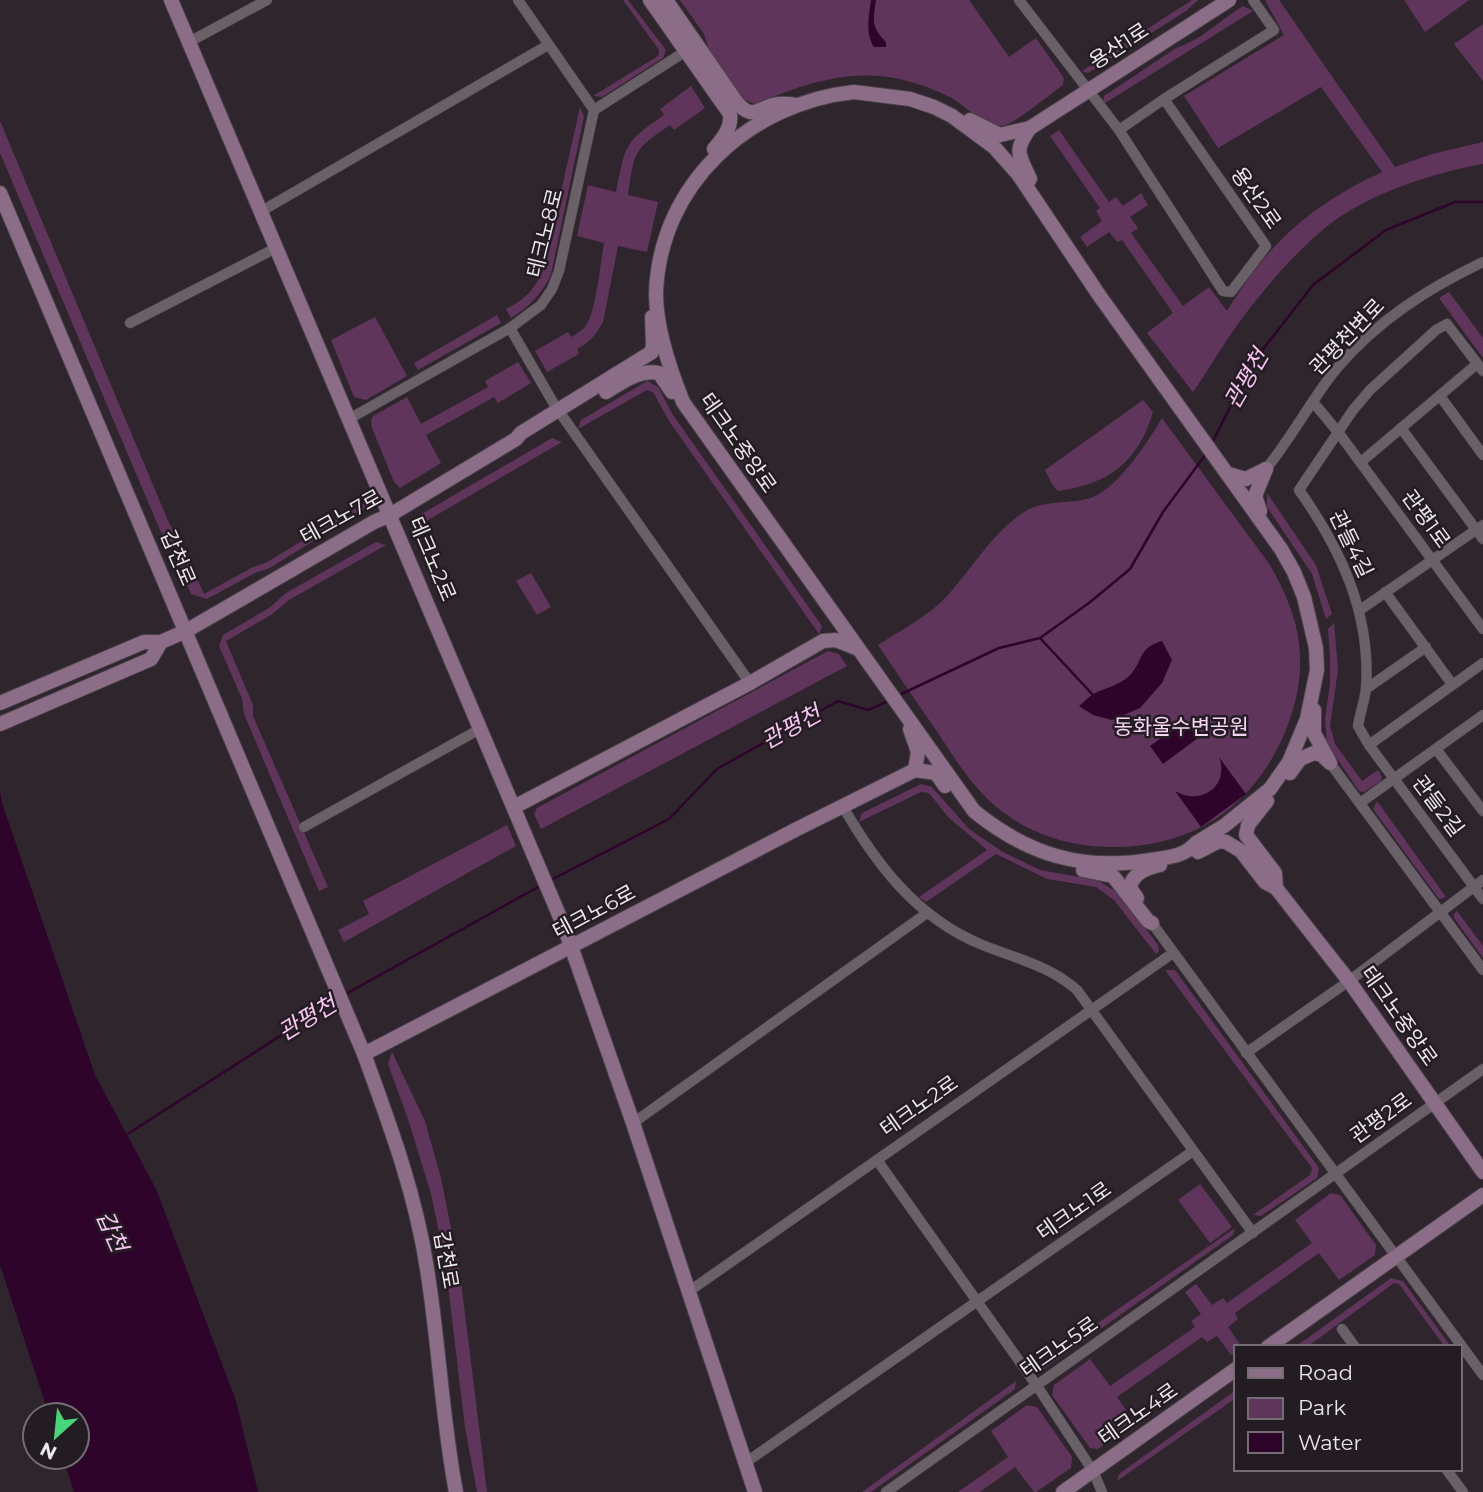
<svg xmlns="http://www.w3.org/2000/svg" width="1483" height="1492" font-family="Montserrat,'Noto Sans KR',sans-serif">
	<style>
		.green { fill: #60355c }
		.water { fill: #2e042b }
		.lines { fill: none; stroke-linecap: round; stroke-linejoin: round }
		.stream { stroke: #2e042b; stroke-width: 2.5 }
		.street-casing { stroke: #494248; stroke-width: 11 }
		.secondary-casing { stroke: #494248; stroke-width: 16 }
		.street { stroke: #6a6068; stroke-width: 10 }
		.secondary { stroke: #8c6d88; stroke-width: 14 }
		.labels { text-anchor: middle; stroke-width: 5; stroke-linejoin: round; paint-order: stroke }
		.street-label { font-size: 21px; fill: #ece7eb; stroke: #241c23 }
		.park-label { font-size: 21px; fill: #f8d5f3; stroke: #241c23 }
		.water-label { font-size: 23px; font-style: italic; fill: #f8c4f1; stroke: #241c23 }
	</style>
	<rect width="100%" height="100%" fill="#2e252d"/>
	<!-- green -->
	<g class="green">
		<path d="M623 0H628L666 50 663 58 602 97 593 96 658 56 659 50Z"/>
		<path d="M680 0H969L1009 57 1036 38 1064 78 1063 85C1052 93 1016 122 1006 125 989 130 964 105 950 97 934 89 917 83 900 79 848 68 803 84 755 104L743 99 711 56 704 34Z"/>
		<path d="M1192 0H1198L1186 11 1088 73 1082 71Z"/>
		<path d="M1265 0H1279L1395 167 1432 154 1483 142V164C1432 173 1367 194 1326 227 1295 253 1267 285 1243 317 1225 341 1210 368 1193 392L1147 333 1173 313 1122 240 1117 242 1109 232 1087 247 1080 237 1102 221 1096 211 1100 208 1050 136 1059 130 1109 202 1116 197 1123 206 1141 193 1148 205 1130 217 1138 228 1131 233 1183 306 1209 287 1227 311C1268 243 1311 205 1382 172L1321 87 1218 148 1184 96 1284 35Z"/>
		<path d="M1404 0H1469L1425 32Z"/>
		<path d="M1243 6 1253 11 1102 105 1104 96 1176 48C1202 40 1220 20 1243 6Z"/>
		<path d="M1483 24V81L1454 44Z"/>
		<path d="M691 86 705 108 674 130 670 125C633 150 635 151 628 195L658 202 647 252 618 246 603 322C596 335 590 342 577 349L579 354 547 372 535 351 568 332 571 337C578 333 585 329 588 322 597 304 600 264 604 243L577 236 588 185 616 192C626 145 623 143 664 115L660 109Z"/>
		<path d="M580 107 584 117 551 274C543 293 529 307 511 318L506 309C525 300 536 288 544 268Z"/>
		<path d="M0 121 169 523 184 549 204 594 251 568 267 562 370 500 366 508 270 568 255 573 207 599 191 594 175 555 160 530 0 153Z"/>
		<path d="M1449 292 1483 338V358L1439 298Z"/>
		<path d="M497 315 501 323 418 370 414 363Z"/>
		<path d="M375 317 407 376 366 400 354 397 331 340Z"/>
		<path d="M518 362 531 383 498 403 494 397 426 435 441 463 400 488 394 482 372 428 371 420 373 416 407 397 421 424 488 387 485 381Z"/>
		<path d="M647 381 658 387 673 415 822 626 819 634 669 421 653 392 647 390 578 429 581 420Z"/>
		<path d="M1143 400 1153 412C1138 463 1108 484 1058 491L1052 484 1045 470Z"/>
		<path d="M1162 418 1270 565C1284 590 1296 615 1299 644 1303 676 1296 707 1283 737 1250 810 1190 848 1110 847 1077 847 1038 837 1010 817 977 795 959 765 938 733 918 704 898 675 878 645 901 630 929 616 948 595 972 568 993 532 1024 512 1043 500 1067 504 1087 499 1115 493 1148 442 1162 418Z"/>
		<path d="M552 438 562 442 411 530 413 519Z"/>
		<path d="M1267 493 1316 565 1332 614 1326 619 1312 574 1267 507Z"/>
		<path d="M376 542 386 545 289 600 271 615 226 641 253 705V716L328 887 319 891 244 714 242 699 219 646 223 635 269 608 286 593Z"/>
		<path d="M531 573 551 607 537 615 516 581Z"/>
		<path d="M1334 623 1338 670 1330 726 1335 744 1362 781 1378 770 1382 777 1381 781 1364 792 1359 791 1327 744 1325 719 1330 683V656L1328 629Z"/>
		<path d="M828 651 839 654 847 666 541 829 534 814 537 808Z"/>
		<path d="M921 784 932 787 969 829 1003 852 1040 870 1097 880 1120 894 1158 945 1159 951 1156 954 1114 900 1096 887 1047 879 996 854 926 902 919 897 987 850 948 817 929 793 921 792 859 822 862 813Z"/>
		<path d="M1377 801 1446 897 1439 899 1373 809Z"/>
		<path d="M507 825 516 846 344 942 338 930 369 914 363 901Z"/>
		<path d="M1457 911 1483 946V958L1454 918V914Z"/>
		<path d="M1165 970H1175L1319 1168 1317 1178 1261 1216 1253 1215 1310 1175 1312 1168Z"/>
		<path d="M392 1052 425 1121 441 1178 460 1273 487 1492H477L465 1428 445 1260 431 1194 409 1122 388 1064Z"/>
		<path d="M1200 1184 1232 1227 1210 1243 1178 1200Z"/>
		<path d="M1331 1193 1340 1195 1376 1245 1375 1255 1339 1280 1319 1253 1235 1313 1238 1319 1228 1327 1242 1347H1236V1352L1231 1355 1217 1336 1207 1342 1202 1337 1117 1397 1134 1422 1098 1449 1090 1448 1052 1395 1054 1385 1090 1359 1110 1386 1195 1327 1191 1321 1201 1314 1185 1292 1196 1284 1212 1305 1223 1298 1227 1303 1312 1243 1295 1220Z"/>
		<path d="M1235 1228 1233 1235 1041 1371 1033 1368Z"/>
		<path d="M1391 1278 1403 1281 1451 1347H1445L1399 1284 1394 1283 1307 1347H1295Z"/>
		<path d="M1016 1381 1015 1389 871 1492H862Z"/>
		<path d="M1236 1390V1398L1117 1481 1119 1474Z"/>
		<path d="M1027 1405 1037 1407 1072 1457 1071 1468 1036 1492H1034L1015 1467 980 1492H958L1008 1457 991 1431Z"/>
	</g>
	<!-- water -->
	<g class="water">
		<path d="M871 0H876C873 20 871 27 886 42V47H874C865 34 869 15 871 0Z"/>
		<path d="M1162 641 1172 660 1162 683 1140 708 1112 720 1093 715 1079 706C1083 703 1087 698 1092 695 1105 687 1121 686 1132 673 1144 657 1139 648 1162 641Z"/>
		<path d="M1185 721 1198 738 1163 764 1150 746Z"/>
		<path d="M1219 757 1246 794 1201 827 1175 791C1200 806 1230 787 1219 757Z"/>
		<path d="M0 790 2 803 95 1075 156 1189 236 1401 258 1492H74L63 1457H77V1415H49L0 1265Z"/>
	</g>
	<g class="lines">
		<!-- stream -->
		<g class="stream">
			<path d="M1212 443 1253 362 1313 285 1386 230 1455 202H1483"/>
			<path d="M1040 638 1093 695"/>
			<path d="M897 696 999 648 1040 638 1089 603 1130 569 1163 512 1206 454"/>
			<path d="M549 881 669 819 717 769 838 701 868 710 888 701"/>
			<path d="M344 995 540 886"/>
			<path d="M126 1135 336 1000"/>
		</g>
		<!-- street casing -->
		<g class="street-casing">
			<g id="street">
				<path d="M1019 0 1119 130 1223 291 1231 292 1266 246 1164 99"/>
				<path d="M189 42 267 0"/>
				<path d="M594 110 686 51"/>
				<path d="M1119 130 1164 99 1274 30 1253 0"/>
				<path d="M260 212 548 45"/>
				<path d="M130 323 276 248"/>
				<path d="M510 328 558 411"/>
				<path d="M1483 371 1447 324 1436 330 1370 390 1353 410 1299 490C1341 549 1371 614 1366 688 1365 700 1360 713 1358 726L1369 745 1483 899"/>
				<path d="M1440 396 1483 455"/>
				<path d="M1313 402 1338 432 1483 629"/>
				<path d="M563 417 750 683"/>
				<path d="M349 419 510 328 541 305 552 289 559 271 594 110 518 0"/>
				<path d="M1401 428 1483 539"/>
				<path d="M1361 462 1477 364"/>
				<path d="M1266 469C1292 437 1311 400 1337 368 1378 320 1427 289 1483 262"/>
				<path d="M1385 592 1452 684"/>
				<path d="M1360 610 1483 525"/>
				<path d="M1366 689 1426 647"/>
				<path d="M1369 745 1483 663"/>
				<path d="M1436 749 1483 811"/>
				<path d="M1330 763 1483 970"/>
				<path d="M1360 803 1483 715"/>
				<path d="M842 805C876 864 916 917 980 944 1014 958 1049 965 1077 990L1253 1233"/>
				<path d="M304 827 480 729"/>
				<path d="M1152 923 1483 1375"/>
				<path d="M1246 1053 1349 981 1483 880"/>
				<path d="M633 1123 927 913"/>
				<path d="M877 1160 1037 1386 1093 1471 1102 1492"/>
				<path d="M688 1292 1173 953"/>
				<path d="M1342 1329 1355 1347"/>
				<path d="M745 1463 1193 1151"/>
				<path d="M1446 1469 1463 1492"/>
				<path d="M886 1492 1483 1069"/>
			</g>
		</g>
		<!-- secondary casing -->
		<g class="secondary-casing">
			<g id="secondary">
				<path d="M171 0 565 929 633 1123 755 1492"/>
				<path d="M650 0 730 114C732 128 723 138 714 149"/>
				<path d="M666 0 735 100C753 123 757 107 778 104 783 103 790 104 796 105"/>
				<path d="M854 92 910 99 934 107 952 116 994 147 1018 174 1099 295 1281 549 1294 572 1304 597 1316 648 1317 670 1307 719 1289 762 1270 789 1224 826 1196 843C1184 857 1168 857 1151 860 1082 871 1028 855 974 811L683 402C671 372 656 327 656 294 659 185 749 103 854 92Z"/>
				<path d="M970 120 1000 135 1030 128 1229 0"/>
				<path d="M1030 128C1013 152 1019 154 1030 179"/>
				<path d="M0 193 364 1054C390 1125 416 1195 427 1269 439 1343 442 1419 456 1492"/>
				<path d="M606 392C623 382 639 369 659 373L672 392"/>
				<path d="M1228 474 1246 479 1266 469"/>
				<path d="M1260 511 1255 496 1266 469"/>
				<path d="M0 703 144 642H161L186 631 374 522 390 515 516 439 521 433 652 352 653 344 652 317"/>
				<path d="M1314 710V733L1330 763"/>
				<path d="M0 724 151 659 161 642"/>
				<path d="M910 729 918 752 915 770"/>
				<path d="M915 770 936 773 945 786"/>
				<path d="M1290 773 1300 759 1314 753 1322 755 1328 761"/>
				<path d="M1267 801 1248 825 1246 835 1275 873 1276 888"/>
				<path d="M514 807 750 683 823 641 836 640 856 648"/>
				<path d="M1198 852 1219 841 1226 842 1241 851 1265 882 1276 888 1349 981 1483 1172"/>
				<path d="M1083 870 1113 876 1148 921 1152 923"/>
				<path d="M1137 898 1130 888C1132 873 1147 868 1160 865"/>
				<path d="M364 1054 795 830 915 770"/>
				<path d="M1268 1347 1483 1195"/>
				<path d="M1063 1492 1236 1369"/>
			</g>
		</g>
		<!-- street -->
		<use href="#street" class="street"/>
		<!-- secondary -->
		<use href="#secondary" class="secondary"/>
	</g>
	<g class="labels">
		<!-- street labels -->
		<g class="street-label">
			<text transform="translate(1119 46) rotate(-33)" y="7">용산1로</text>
			<text transform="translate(1256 198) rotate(55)" y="7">용산2로</text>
			<text transform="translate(545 233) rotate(-76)" y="7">테크노8로</text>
			<text transform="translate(1347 337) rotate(-46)" y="7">관평천변로</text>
			<text transform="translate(738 443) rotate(55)" y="7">테크노중앙로</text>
			<text transform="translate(341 517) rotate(-29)" y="7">테크노7로</text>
			<text transform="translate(1426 519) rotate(54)" y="7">관평1로</text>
			<text transform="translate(1351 544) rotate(64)" y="7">관들4길</text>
			<text transform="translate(178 558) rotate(67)" y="7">갑천로</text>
			<text transform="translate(432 559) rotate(67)" y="7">테크노2로</text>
			<text transform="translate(1438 806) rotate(53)" y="7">관들2길</text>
			<text transform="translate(594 912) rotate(-28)" y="7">테크노6로</text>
			<text transform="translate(1399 1016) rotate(55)" y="7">테크노중앙로</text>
			<text transform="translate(919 1106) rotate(-35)" y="7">테크노2로</text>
			<text transform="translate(1381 1118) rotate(-36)" y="7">관평2로</text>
			<text transform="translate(1074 1211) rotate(-35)" y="7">테크노1로</text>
			<text transform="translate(446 1260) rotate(80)" y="7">갑천로</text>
			<text transform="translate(1059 1347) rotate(-35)" y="7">테크노5로</text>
			<text transform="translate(1138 1414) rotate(-35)" y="7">테크노4로</text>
		</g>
		<!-- park labels -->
		<g class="park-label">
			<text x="1181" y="734">동화울수변공원</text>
		</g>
		<!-- water labels -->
		<g class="water-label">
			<text transform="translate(1246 379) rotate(-60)" y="8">관평천</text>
			<text transform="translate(791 727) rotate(-29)" y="8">관평천</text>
			<text transform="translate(307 1018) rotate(-31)" y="8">관평천</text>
			<text transform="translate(112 1231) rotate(66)" y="8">갑천</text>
		</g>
	</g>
	<!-- legend -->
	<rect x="1234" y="1345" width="228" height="126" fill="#241c23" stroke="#746d73" stroke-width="2"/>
	<rect x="1248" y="1368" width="35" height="10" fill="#8c6d88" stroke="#746d73" stroke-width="2"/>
	<text x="1298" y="1380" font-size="21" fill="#ece7eb">Road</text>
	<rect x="1248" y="1398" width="35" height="21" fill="#60355c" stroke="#746d73" stroke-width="2"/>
	<text x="1298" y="1415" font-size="21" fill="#ece7eb">Park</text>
	<rect x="1248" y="1432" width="35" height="21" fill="#2e042b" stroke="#746d73" stroke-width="2"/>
	<text x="1298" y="1450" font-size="21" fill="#ece7eb">Water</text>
	<!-- north arrow -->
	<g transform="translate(56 1436) rotate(207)"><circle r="33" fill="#241c23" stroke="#746d73" stroke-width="2"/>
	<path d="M0-5L12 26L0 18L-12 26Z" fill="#48d778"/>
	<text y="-10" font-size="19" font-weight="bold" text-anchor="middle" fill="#ece7eb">N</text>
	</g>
</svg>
